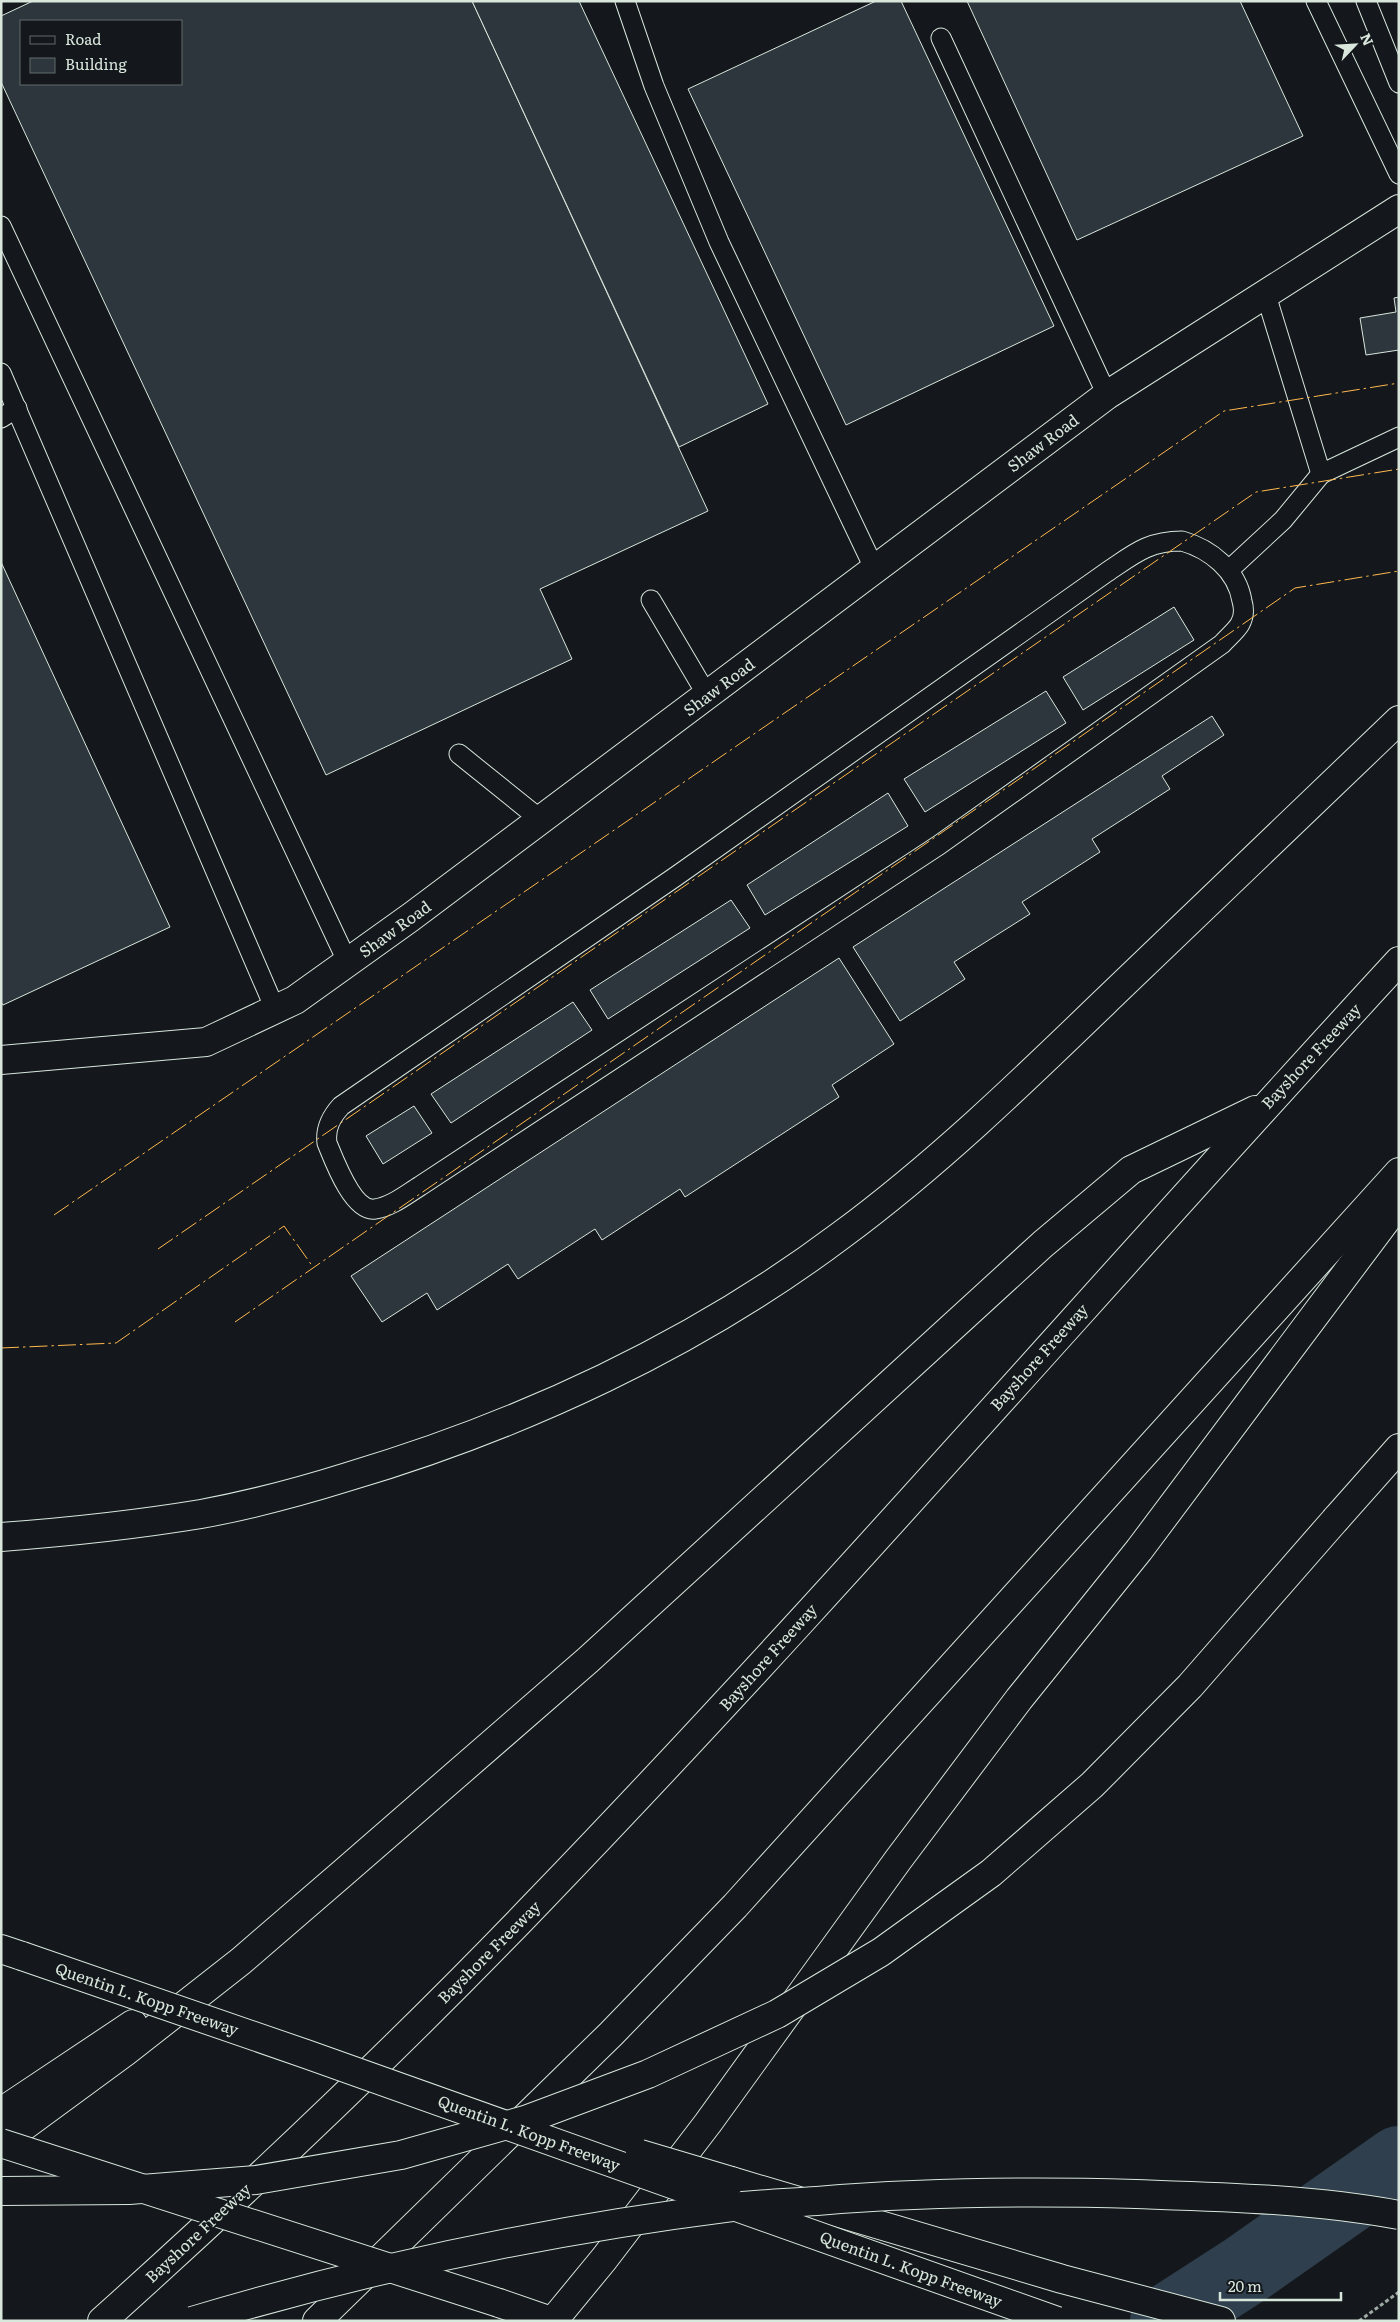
<svg xmlns="http://www.w3.org/2000/svg" width="1400" height="2322" font-family="Literata,serif">
	<style>
		.lines { fill: none; stroke-linecap: round; stroke-linejoin: round }
		.river { stroke: #2f3f4d; stroke-width: 72 }
		.building { fill: #2c363c; stroke: #d8e6dc; fill-rule: evenodd }
		.lane-casing { stroke: #d8e6dc; stroke-width: 21 }
		.street-casing { stroke: #d8e6dc; stroke-width: 30 }
		.highway-casing { stroke: #d8e6dc; stroke-width: 30 }
		.path { stroke: #9da8a2; stroke-width: 3; stroke-dasharray: 4 2.5; stroke-linecap: butt }
		.lane { stroke: #14181c; stroke-width: 19 }
		.street { stroke: #14181c; stroke-width: 28 }
		.highway { stroke: #14181c; stroke-width: 28 }
		.highway-bridge-casing { stroke: #d8e6dc; stroke-width: 30; stroke-linecap: butt }
		.highway-bridge { stroke: #14181c; stroke-width: 28 }
		.power { stroke: #ffb74d; stroke-width: 1; stroke-dasharray: 18 4 2.5 4; stroke-linecap: butt }
		.labels { text-anchor: middle; stroke-width: 4; stroke-linejoin: round; paint-order: stroke }
		.street-label { font-size: 16px; fill: #d8e6dc; stroke: #14181c }
	</style>
	<rect width="100%" height="100%" fill="#14181c"/>
	<g class="lines">
		<!-- river -->
		<path class="river" d="M1166 2321 1245 2270 1399 2162"/>
	</g>
	<!-- building -->
	<g class="building">
		<path d="M33 1H472L708 511 540 589 572 659 326 775 1 82V16ZM21 21H181V84H21Z"/>
		<path d="M472 1H579L768 404 679 447Z"/>
		<path d="M876 1H901L1054 326 846 425 688 89Z"/>
		<path d="M967 1H1240L1303 136 1077 240Z"/>
		<path d="M1399 297V350L1366 355 1360 318 1396 312 1394 298Z"/>
		<path d="M1 562 170 927 3 1005 1 1002Z"/>
		<path d="M1174 607 1194 640 1083 710 1063 677Z"/>
		<path d="M1046 691 1066 723 925 812 904 779Z"/>
		<path d="M1212 716 1224 735 1162 776 1170 789 1092 839 1100 852 1022 902 1030 914 954 962 965 979 900 1021 853 947Z"/>
		<path d="M888 793 908 826 765 915 747 885Z"/>
		<path d="M731 900 750 928 608 1019 590 990Z"/>
		<path d="M839 958 894 1044 832 1085 839 1097 685 1197 680 1189 602 1240 595 1229 518 1279 508 1264 437 1310 427 1293 382 1322 351 1276Z"/>
		<path d="M573 1002 592 1030 451 1123 431 1094Z"/>
		<path d="M414 1106 432 1133 383 1164 366 1136Z"/>
	</g>
	<g class="lines">
		<!-- lane casing -->
		<g class="lane-casing">
			<g id="lane">
				<path d="M625 1 654 86 719 242 875 570"/>
				<path d="M1316 1 1399 174"/>
				<path d="M1366 1 1399 83"/>
				<path d="M941 38 1107 395"/>
				<path d="M1 226 348 963"/>
				<path d="M1266 295 1321 474 1399 437"/>
				<path d="M1 373 275 1009"/>
				<path d="M1 418 17 408"/>
				<path d="M1182 541C1210 549 1237 570 1242 601 1244 608 1244 617 1240 624 1236 631 1227 638 1222 644L939 845 420 1186C407 1194 391 1207 375 1209 353 1212 334 1160 327 1143 325 1128 331 1117 341 1106L675 877 1107 572C1134 554 1148 541 1182 541Z"/>
				<path d="M1229 570 1283 520 1321 474"/>
				<path d="M651 600 707 695"/>
				<path d="M459 754 541 820"/>
			</g>
		</g>
		<!-- street casing -->
		<g class="street-casing">
			<path id="street" d="M1 1060 206 1042 295 1000 411 917 1107 395 1399 209"/>
		</g>
		<!-- highway casing -->
		<g class="highway-casing">
			<g id="highway">
				<path d="M1336 1519 1399 1448"/>
				<path d="M1 1537C68 1532 134 1525 201 1514 250 1505 299 1492 347 1477 520 1426 695 1345 840 1236 939 1163 1027 1077 1115 992 1210 901 1304 810 1399 720"/>
				<path d="M1 1949 22 1956"/>
				<path d="M1 2112 133 2024"/>
				<path d="M1 2143 125 2052 241 1961 343 1873 588 1660 1043 1244 1131 1170 1255 1110"/>
				<path d="M731 2181 1062 2279 1221 2321"/>
				<path d="M499 2303 551 2321"/>
				<path d="M102 2321C252 2186 399 2047 538 1902 833 1596 1111 1273 1399 961"/>
				<path d="M317 2321 611 2034 735 1906 1399 1172"/>
				<path d="M553 2321 604 2259 708 2123 898 1860 1019 1699 1139 1550 1399 1203"/>
			</g>
		</g>
		<!-- path -->
		<path class="path" d="M1359 2321 1399 2292"/>
		<!-- lane -->
		<use href="#lane" class="lane"/>
		<!-- street -->
		<use href="#street" class="street"/>
		<!-- highway -->
		<use href="#highway" class="highway"/>
		<!-- highway-bridge casing -->
		<g class="highway-bridge-casing">
			<g id="highway-bridge">
				<path d="M22 1956 306 2054 1057 2321"/>
				<path d="M1 2143 499 2303"/>
				<path d="M640 2154 731 2181"/>
				<path d="M1 2191 129 2190 256 2180 401 2155 525 2120 648 2074 777 2014 881 1952 991 1873 1092 1785 1190 1686 1336 1519"/>
				<path d="M192 2321C369 2268 549 2230 732 2207 760 2204 789 2203 817 2201 923 2192 1030 2191 1136 2194 1223 2197 1313 2199 1399 2215"/>
			</g>
		</g>
		<!-- highway-bridge -->
		<use href="#highway-bridge" class="highway-bridge"/>
		<!-- power -->
		<g class="power">
			<path d="M54 1215 1224 411 1399 383"/>
			<path d="M158 1249 1256 492 1399 469"/>
			<path d="M235 1322 1295 588 1399 571"/>
			<path d="M1 1348 116 1343 284 1226 313 1267"/>
		</g>
	</g>
	<g class="labels">
		<!-- street labels -->
		<g class="street-label">
			<text transform="translate(1043 443) rotate(-37)" y="6">Shaw Road</text>
			<text transform="translate(719 687) rotate(-37)" y="6">Shaw Road</text>
			<text transform="translate(395 929) rotate(-36)" y="6">Shaw Road</text>
			<text transform="translate(1311 1056) rotate(-47)" y="6">Bayshore Freeway</text>
			<text transform="translate(1039 1357) rotate(-48)" y="6">Bayshore Freeway</text>
			<text transform="translate(768 1657) rotate(-48)" y="6">Bayshore Freeway</text>
			<text transform="translate(489 1952) rotate(-45)" y="6">Bayshore Freeway</text>
			<text transform="translate(147 1999) rotate(19)" y="6">Quentin L. Kopp Freeway</text>
			<text transform="translate(529 2133) rotate(20)" y="6">Quentin L. Kopp Freeway</text>
			<text transform="translate(198 2233) rotate(-43)" y="6">Bayshore Freeway</text>
			<text transform="translate(911 2269) rotate(20)" y="6">Quentin L. Kopp Freeway</text>
		</g>
	</g>
	<!-- border -->
	<rect width="1400" height="2322" fill="none" stroke="#d8e6dc" stroke-width="5"/>
	<!-- legend -->
	<rect x="20" y="20" width="162" height="65" fill="#14181c" stroke="#626a69"/>
	<rect x="30" y="36" width="25" height="8" fill="#14181c" stroke="#626a69"/>
	<text x="65" y="45" font-size="15" fill="#d8e6dc">Road</text>
	<rect x="30" y="58" width="25" height="15" fill="#2c363c" stroke="#626a69"/>
	<text x="65" y="70" font-size="15" fill="#d8e6dc">Building</text>
	<!-- north arrow -->
	<g transform="translate(1355 45) rotate(65)" stroke="#14181c" stroke-width="4" paint-order="stroke">
	<path d="M0-4L9 19L0 12L-9 19Z" fill="#d8e6dc"/>
	<text y="-8" font-size="14" font-weight="bold" text-anchor="middle" fill="#d8e6dc">N</text>
	</g>
	<!-- scale -->
	<path d="M1220 2292v8h121v-8" fill="none" stroke="#d8e6dc" stroke-width="2.5"/>
	<text x="1228" y="2292" font-size="15" fill="#d8e6dc" stroke="#14181c" stroke-width="4" paint-order="stroke">20 m</text>
</svg>
